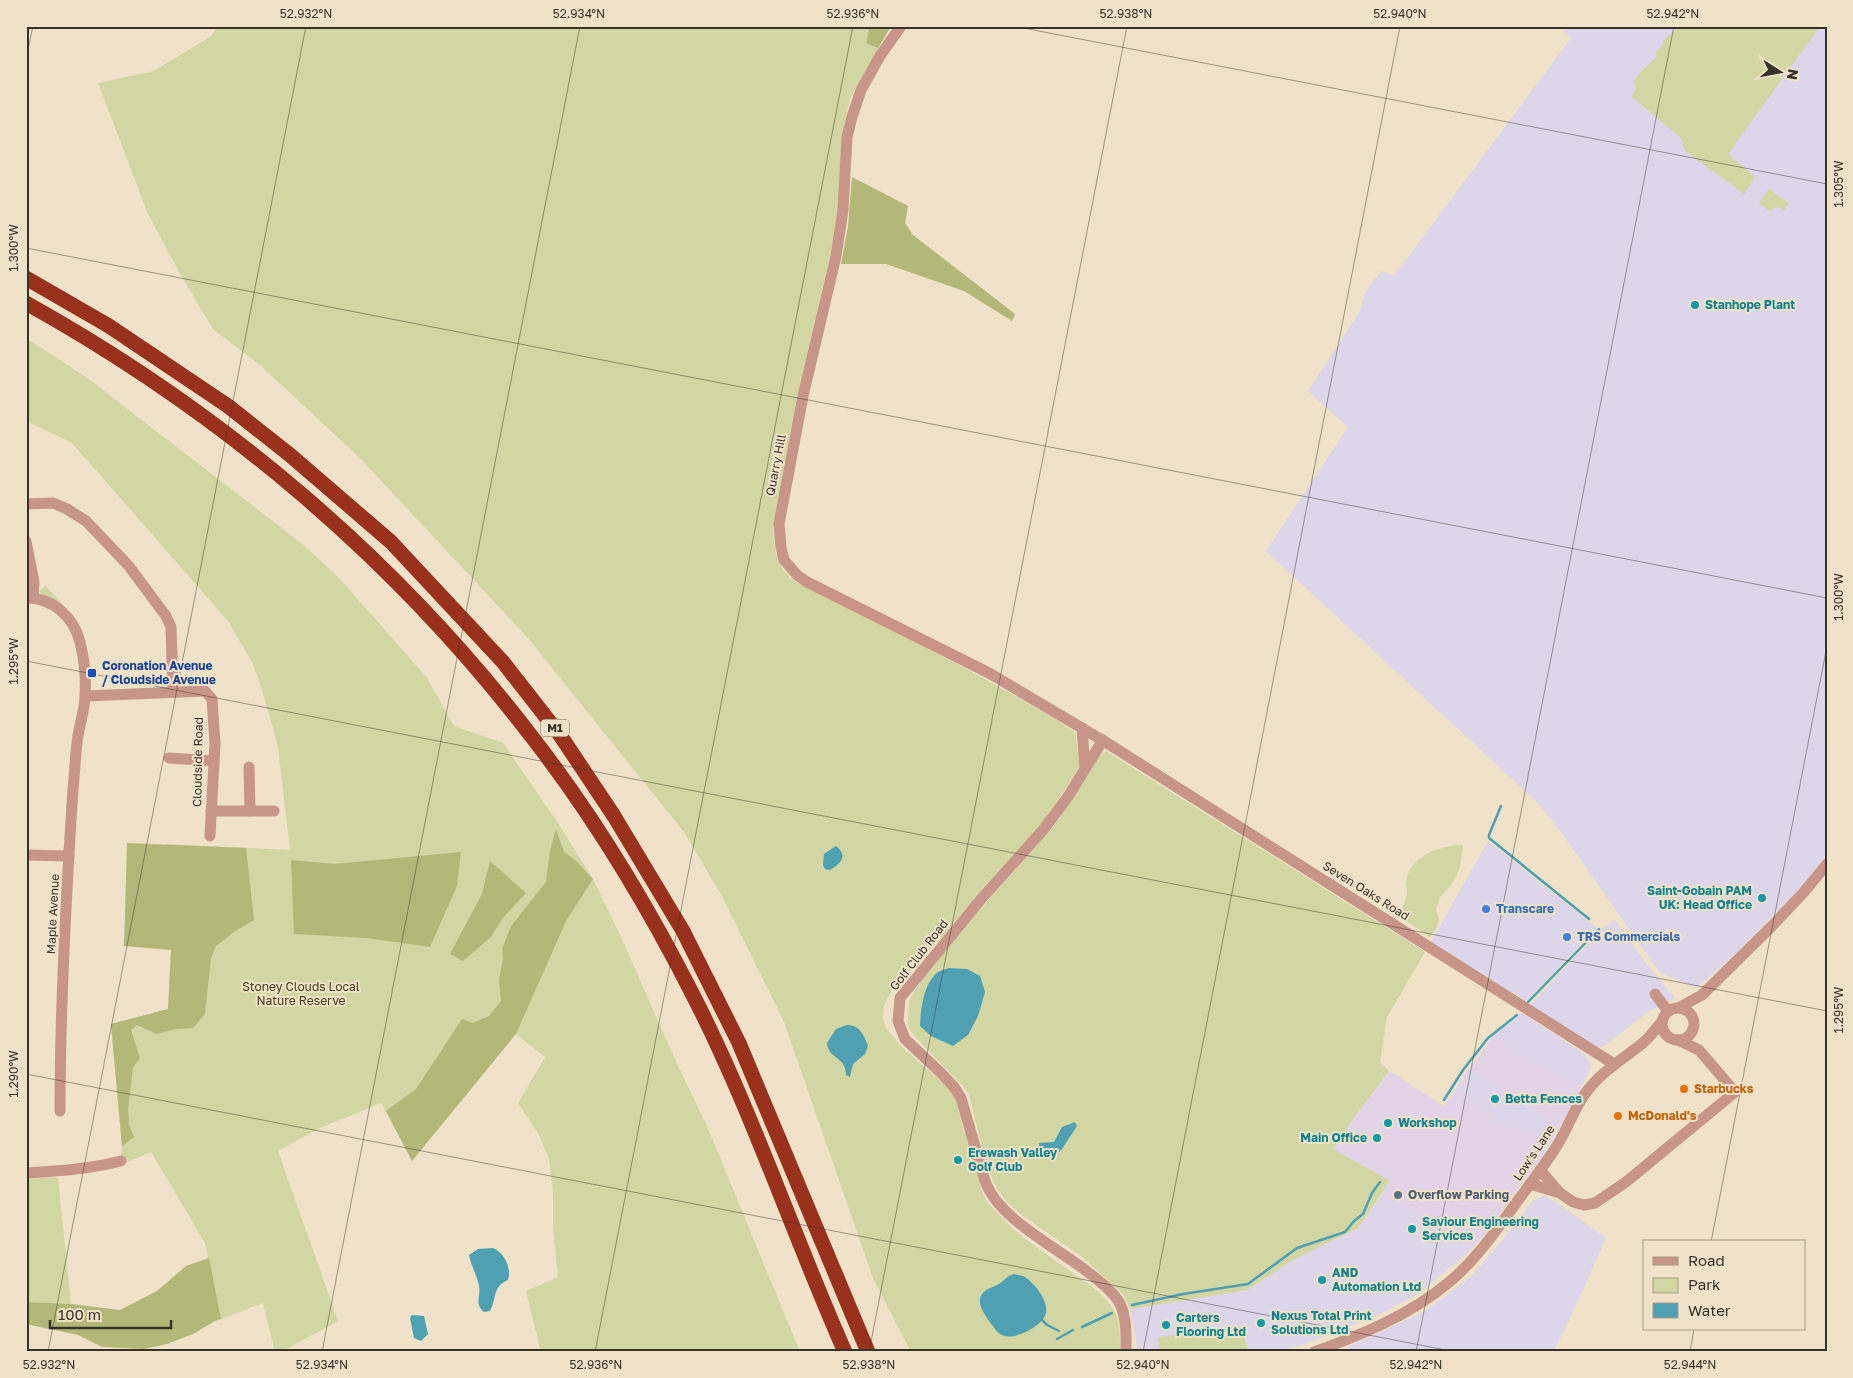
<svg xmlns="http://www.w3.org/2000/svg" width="1853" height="1378" font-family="'Golos Text',sans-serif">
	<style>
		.commercial { fill: #e2d4e6 }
		.industrial { fill: #ddd5ea }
		.green { fill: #d1d6a2 }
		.forest { fill: #b3b879 }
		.water { fill: #4fa0b3 }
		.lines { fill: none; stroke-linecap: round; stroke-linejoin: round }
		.stream { stroke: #4fa0b3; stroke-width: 2.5 }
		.minor { stroke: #c89589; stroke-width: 11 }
		.highway { stroke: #9a311c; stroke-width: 15 }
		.ticks { fill: none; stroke: #383329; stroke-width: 1; stroke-opacity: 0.45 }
		.culture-dot { fill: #0f9aa8; stroke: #efe2c8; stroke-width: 2 }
		.transit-dot { fill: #1a4fb4; stroke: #efe2c8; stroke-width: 2 }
		.shop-dot { fill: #3f7fe0; stroke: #efe2c8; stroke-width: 2 }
		.food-dot { fill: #e8710a; stroke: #efe2c8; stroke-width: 2 }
		.service-dot { fill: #5c6f8a; stroke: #efe2c8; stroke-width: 2 }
		.labels { text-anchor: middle; stroke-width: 4; stroke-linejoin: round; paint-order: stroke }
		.shield { fill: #efe2c8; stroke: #6f6859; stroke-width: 1 }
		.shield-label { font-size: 11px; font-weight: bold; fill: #383329 }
		.culture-label { font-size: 12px; font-weight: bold; fill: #0d838f; stroke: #efe2c8; text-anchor: start }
		.street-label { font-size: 12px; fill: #383329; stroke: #efe2c8 }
		.transit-label { font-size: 12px; font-weight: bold; fill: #164399; stroke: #efe2c8; text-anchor: start }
		.shop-label { font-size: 12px; font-weight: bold; fill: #366cbe; stroke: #efe2c8; text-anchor: start }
		.park-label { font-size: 12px; fill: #404212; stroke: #efe2c8 }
		.food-label { font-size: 12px; font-weight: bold; fill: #c56008; stroke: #efe2c8; text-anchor: start }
		.service-label { font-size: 12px; font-weight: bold; fill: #4e5e75; stroke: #efe2c8; text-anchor: start }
		.neatline { fill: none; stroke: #383329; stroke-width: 2 }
		.ticks-label { font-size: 12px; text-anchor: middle; fill: #383329 }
	</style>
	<rect width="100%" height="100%" fill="#efe2c8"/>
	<!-- commercial -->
	<g class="commercial">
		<path d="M1492 1037 1530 1061 1582 1086 1577 1101 1559 1128 1469 1069Z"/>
		<path d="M1389 1071 1444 1106 1455 1090 1492 1115 1494 1119 1502 1125 1530 1132 1545 1141 1546 1151 1485 1234 1471 1250 1382 1194 1389 1181 1333 1149 1356 1115Z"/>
		<path d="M1159 1342 1160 1352H1135L1137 1346Z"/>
	</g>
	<!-- industrial -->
	<g class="industrial">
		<path d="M1559 26H1827V854L1800 888 1729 960 1697 987 1660 973 1561 832 1539 804 1266 551 1348 427 1308 391 1360 311 1366 291 1381 271 1394 276 1571 38Z"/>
		<path d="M1488 841 1597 928 1526 1001 1431 942Z"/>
		<path d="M1614 919 1649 967 1675 998 1648 1012 1603 1047H1596L1530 1005 1600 931Z"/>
		<path d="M1522 1013 1586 1055 1591 1067 1582 1086 1530 1061 1492 1037Z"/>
		<path d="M1469 1069 1559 1128 1546 1151 1545 1141 1530 1132 1502 1125 1494 1119 1492 1115 1455 1090Z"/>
		<path d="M1382 1194 1471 1250 1420 1293 1374 1317 1302 1345 1276 1352H1249L1240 1326 1158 1338 1159 1342 1137 1346 1130 1309 1247 1290 1293 1260 1358 1228Z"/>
		<path d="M1544 1196 1554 1201 1606 1238 1568 1323 1553 1352H1343L1350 1346 1423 1312 1442 1299 1470 1277 1497 1247 1533 1200Z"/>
	</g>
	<!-- green -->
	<g class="green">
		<path d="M218 26H891L850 98 841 144 840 195 832 247 796 402 773 529C774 550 777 569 796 582 890 630 986 675 1075 732L1080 766 1049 814 1037 831 986 884 944 935 893 988 884 1006 883 1019 886 1028 902 1047 945 1085 955 1096 964 1133 970 1132 977 1173 982 1192 987 1202 1012 1228 1024 1238 1099 1292C1121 1315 1120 1321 1120 1352H911L873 1278 784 1022 723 898 684 832 527 637 360 458 260 365 213 329 183 279 148 214 98 83 154 71 210 37Z"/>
		<path d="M1820 26 1728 154 1755 177 1744 194 1685 151 1681 138 1631 96 1636 89 1634 82 1637 76 1656 57V52L1664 43 1663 41 1678 27Z"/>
		<path d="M1769 189 1789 203 1784 210C1778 206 1775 207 1770 211L1759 203Z"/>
		<path d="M26 338 86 377 306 547 341 580 427 678 454 726 503 743 558 823 593 879 621 937 677 1064 707 1126 800 1352H541L526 1291 558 1277 553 1229V1195L549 1158 538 1133 518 1103 545 1057 516 1034 412 1161 381 1103 320 1128 278 1151 338 1321 281 1352H275L263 1303 221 1319 205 1243 151 1152 120 1165 122 1146 111 1024 168 1009 171 950 165 949 166 844 290 850 278 747 275 735 260 683 252 662 228 621 72 443 26 421Z"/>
		<path d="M46 586 63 605 61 606 40 593 39 591Z"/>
		<path d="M1106 751 1425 952 1387 1017 1380 1062 1389 1071 1356 1115 1333 1149 1390 1181 1358 1228 1293 1260 1247 1290 1130 1309 1124 1295 1081 1256 1019 1213 1005 1200 998 1190 990 1174 982 1149 969 1094 963 1086 915 1037 909 1029 908 1019 910 998 923 978 956 937 1054 826 1100 755Z"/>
		<path d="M1456 845 1463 846 1460 867 1456 877 1449 888 1440 897 1436 909 1439 920 1437 927 1430 937 1399 916C1401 909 1406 901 1407 894 1408 890 1405 886 1406 882 1409 858 1435 848 1456 845Z"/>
		<path d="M52 1177 58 1178 71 1304 26 1302V1178Z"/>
		<path d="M1240 1326 1249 1352H1160L1158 1337Z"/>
	</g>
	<!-- forest -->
	<g class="forest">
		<path d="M870 26H891L878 48 866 43Z"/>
		<path d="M852 177 908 206 905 223 913 235 1015 314 1012 321 964 291 886 264H841L848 226Z"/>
		<path d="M556 829 564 852 574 859 593 879 567 919 516 1034 412 1161 386 1111 416 1089 462 1019 473 1023 489 1016 501 1001 499 980 503 958 502 949 511 926 546 882 550 850Z"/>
		<path d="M127 843 246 848 254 920 234 932 216 946 211 958 205 1014 193 1028 176 1029 157 1034 137 1025 131 1030 140 1058 133 1067 128 1109 129 1125 134 1137 122 1146 111 1024 168 1009 171 950 124 946Z"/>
		<path d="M461 852 457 886 430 947 366 938 294 934 291 860 334 864Z"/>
		<path d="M490 861 526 893 502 919 491 937 463 961 450 954 482 894Z"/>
		<path d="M209 1258 221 1319 215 1321 193 1334 167 1344 144 1349 102 1347 78 1335 26 1324V1302L71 1304 120 1310 157 1291 186 1266Z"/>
	</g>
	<!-- water -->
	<g class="water">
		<path d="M836 846C849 856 840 864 830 870L825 869 823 865 824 854Z"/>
		<path d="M949 968 967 969 980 976 985 992 978 1016 968 1035 953 1046 931 1036 920 1026C921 1009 923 984 938 972 941 970 946 969 949 968Z"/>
		<path d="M847 1025C860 1025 864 1035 868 1046L865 1054 853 1064 850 1077 846 1075C846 1056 829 1060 827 1043L836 1029Z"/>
		<path d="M1075 1122 1077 1126 1062 1149 1056 1155 1039 1146V1143L1054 1142 1062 1127Z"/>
		<path d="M493 1248C504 1252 512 1268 508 1280 492 1287 497 1298 490 1311L484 1312C474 1304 481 1296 479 1286 477 1275 471 1266 469 1255L478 1249Z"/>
		<path d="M1014 1274C1018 1275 1022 1275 1025 1277 1035 1284 1051 1303 1045 1316 1040 1327 1013 1341 1002 1335 997 1333 993 1326 989 1321 982 1310 973 1298 988 1289 992 1287 996 1286 999 1284 1005 1280 1007 1276 1014 1274Z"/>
		<path d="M412 1315 424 1316 428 1334 421 1341 414 1338 410 1318Z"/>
	</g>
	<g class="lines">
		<!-- stream -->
		<g class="stream">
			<path d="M1501 806 1489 835V838L1589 919"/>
			<path d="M1528 1002 1599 929"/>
			<path d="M1444 1100 1463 1070 1488 1038 1517 1015"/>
			<path d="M1132 1305 1183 1294 1248 1284 1297 1248 1345 1232 1354 1221 1363 1214 1372 1193 1380 1182"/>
			<path d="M1042 1320 1047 1325 1059 1331"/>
			<path d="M1082 1327 1112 1313"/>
			<path d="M1057 1339 1073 1330"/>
		</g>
		<!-- minor -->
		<g class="minor">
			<path d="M901 26 880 56 861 90 852 117 847 137 843 210 836 256 803 396 779 524 781 547 784 560 797 575 807 582 989 673 1107 743 1614 1064"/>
			<path d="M26 504 53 503 67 509 86 521 128 565 166 616 171 627 173 692"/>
			<path d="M26 541 34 582 33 598"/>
			<path d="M26 598C53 597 74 618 80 642 84 658 86 679 85 695 85 709 80 722 78 736 75 754 75 771 73 789 66 896 60 1003 60 1111"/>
			<path d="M86 696 205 691 212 699 215 744 210 836"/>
			<path d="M1082 728 1085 768"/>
			<path d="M1103 740 1067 798 1044 829 982 898 900 998 898 1021 905 1039 942 1074 954 1087 961 1098 985 1181C1000 1223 1066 1251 1099 1281 1107 1288 1117 1296 1121 1306 1127 1321 1126 1337 1126 1352"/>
			<path d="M169 758 213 761"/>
			<path d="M249 767 250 811"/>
			<path d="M211 811H274"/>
			<path d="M26 855 69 856"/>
			<path d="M1655 994 1668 1011"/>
			<path d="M1680 1007 1702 995 1771 927 1804 892 1827 864"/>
			<circle cx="1678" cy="1024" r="16"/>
			<path d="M1540 1170 1560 1193 1573 1202 1584 1205 1595 1203 1626 1182 1735 1092 1699 1050 1678 1040"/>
			<path d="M26 1173C58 1171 90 1169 121 1161"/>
			<path d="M1530 1184 1560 1193"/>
			<path d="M1314 1352C1361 1335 1410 1315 1448 1283 1475 1261 1494 1233 1514 1206 1529 1185 1545 1165 1558 1144 1568 1128 1574 1109 1585 1094 1601 1071 1624 1059 1644 1042 1651 1036 1656 1028 1662 1022"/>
		</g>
		<!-- highway -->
		<g class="highway">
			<path d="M26 278 109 326 228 406 290 455 391 542 503 662 560 735 614 816 683 931 739 1043 868 1352"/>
			<path d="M26 303C222 412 396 559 532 737 595 818 649 908 695 999 753 1113 793 1235 845 1352"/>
		</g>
	</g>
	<!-- ticks -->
	<path class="ticks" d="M1013 26 1827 184M26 59 33 26M26 248 1827 598M26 661 1827 1011M26 1074 1456 1352M1711 1242 1827 646M48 1352 306 26M322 1352 580 26M595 1352 853 26M869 1352 1127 26M1143 1352 1400 26M1416 1352 1674 26M1690 1352 1694 1329"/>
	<!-- markers -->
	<g class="culture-dot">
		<circle cx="1695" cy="305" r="5"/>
		<circle cx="1762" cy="898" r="5"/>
		<circle cx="1495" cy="1099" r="5"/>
		<circle cx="1388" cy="1123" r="5"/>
		<circle cx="1377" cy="1138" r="5"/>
		<circle cx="958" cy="1160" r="5"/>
		<circle cx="1412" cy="1229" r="5"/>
		<circle cx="1322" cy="1280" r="5"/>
		<circle cx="1261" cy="1323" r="5"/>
		<circle cx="1166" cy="1325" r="5"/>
	</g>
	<rect class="transit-dot" x="87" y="668" width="10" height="10" rx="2.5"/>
	<g class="shop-dot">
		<circle cx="1486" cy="909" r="5"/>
		<circle cx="1567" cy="937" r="5"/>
	</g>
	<g class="food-dot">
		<circle cx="1684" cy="1089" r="5"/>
		<circle cx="1618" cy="1116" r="5"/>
	</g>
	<circle class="service-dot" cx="1398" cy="1195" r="5"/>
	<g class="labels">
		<!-- shield labels -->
		<rect class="shield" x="541" y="719.5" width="28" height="17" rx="4"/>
		<g class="shield-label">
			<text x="555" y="732">M1</text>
		</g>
		<!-- culture labels -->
		<g class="culture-label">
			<text x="1705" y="309">Stanhope Plant</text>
			<text x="1752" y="895" text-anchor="end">Saint-Gobain PAM<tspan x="1752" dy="14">UK: Head Office</tspan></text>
			<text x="1505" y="1103">Betta Fences</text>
			<text x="1398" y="1127">Workshop</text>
			<text x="1367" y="1142" text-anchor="end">Main Office</text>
			<text x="968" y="1157">Erewash Valley<tspan x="968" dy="14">Golf Club</tspan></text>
			<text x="1422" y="1226">Saviour Engineering<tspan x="1422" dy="14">Services</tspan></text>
			<text x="1332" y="1277">AND<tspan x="1332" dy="14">Automation Ltd</tspan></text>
			<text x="1271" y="1320">Nexus Total Print<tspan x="1271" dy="14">Solutions Ltd</tspan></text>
			<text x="1176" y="1322">Carters<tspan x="1176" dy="14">Flooring Ltd</tspan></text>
		</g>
		<!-- street labels -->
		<g class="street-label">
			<text transform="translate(776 465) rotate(-79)" y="4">Quarry Hill</text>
			<text transform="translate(198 762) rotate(-89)" y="4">Cloudside Road</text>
			<text transform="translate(1366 891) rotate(32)" y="4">Seven Oaks Road</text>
			<text transform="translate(53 914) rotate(-87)" y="4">Maple Avenue</text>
			<text transform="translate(919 955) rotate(-52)" y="4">Golf Club Road</text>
			<text transform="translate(1534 1153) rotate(-56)" y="4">Low's Lane</text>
		</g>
		<!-- transit labels -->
		<g class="transit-label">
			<text x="102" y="670">Coronation Avenue<tspan x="102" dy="14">/ Cloudside Avenue</tspan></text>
		</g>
		<!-- shop labels -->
		<g class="shop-label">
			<text x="1496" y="913">Transcare</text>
			<text x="1577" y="941">TRS Commercials</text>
		</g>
		<!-- park labels -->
		<g class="park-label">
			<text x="301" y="991">Stoney Clouds Local<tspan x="301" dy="14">Nature Reserve</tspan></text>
		</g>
		<!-- food labels -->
		<g class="food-label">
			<text x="1694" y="1093">Starbucks</text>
			<text x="1628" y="1120">McDonald's</text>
		</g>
		<!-- service labels -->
		<g class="service-label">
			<text x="1408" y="1199">Overflow Parking</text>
		</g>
	</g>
	<!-- border -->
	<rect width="1853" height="1378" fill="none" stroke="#efe2c8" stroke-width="55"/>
	<!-- legend -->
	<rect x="1643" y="1240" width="162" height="90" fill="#efe2c8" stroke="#a69c88"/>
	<rect x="1653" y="1257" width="25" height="8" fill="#c89589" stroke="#a69c88"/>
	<text x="1688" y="1266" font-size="15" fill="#383329">Road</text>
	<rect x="1653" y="1278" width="25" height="15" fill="#d1d6a2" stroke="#a69c88"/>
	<text x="1688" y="1290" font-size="15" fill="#383329">Park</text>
	<rect x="1653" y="1303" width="25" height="15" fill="#4fa0b3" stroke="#a69c88"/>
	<text x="1688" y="1316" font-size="15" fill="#383329">Water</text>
	<!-- north arrow -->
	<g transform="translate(1780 72) rotate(101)" stroke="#efe2c8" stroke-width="4" paint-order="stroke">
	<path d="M0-4L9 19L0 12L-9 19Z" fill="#383329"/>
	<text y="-8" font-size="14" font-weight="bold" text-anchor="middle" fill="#383329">N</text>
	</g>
	<!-- scale -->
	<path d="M50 1320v8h121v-8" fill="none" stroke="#383329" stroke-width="2.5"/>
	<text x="58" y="1320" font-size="15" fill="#383329" stroke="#efe2c8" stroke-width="4" paint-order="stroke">100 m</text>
	<rect x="28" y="28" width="1798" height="1322" class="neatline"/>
	<g class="ticks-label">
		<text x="306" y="18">52.932°N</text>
		<text x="579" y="18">52.934°N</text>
		<text x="853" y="18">52.936°N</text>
		<text x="1126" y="18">52.938°N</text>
		<text x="1400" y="18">52.940°N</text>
		<text x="1673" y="18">52.942°N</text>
		<text transform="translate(1839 184) rotate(-90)" y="4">1.305°W</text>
		<text transform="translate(14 248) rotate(-90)" y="4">1.300°W</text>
		<text transform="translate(1839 597) rotate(-90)" y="4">1.300°W</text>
		<text transform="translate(14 661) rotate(-90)" y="4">1.295°W</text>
		<text transform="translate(1839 1010) rotate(-90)" y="4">1.295°W</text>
		<text transform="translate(14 1074) rotate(-90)" y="4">1.290°W</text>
		<text x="49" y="1369">52.932°N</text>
		<text x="322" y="1369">52.934°N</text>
		<text x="596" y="1369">52.936°N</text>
		<text x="869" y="1369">52.938°N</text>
		<text x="1143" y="1369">52.940°N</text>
		<text x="1416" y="1369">52.942°N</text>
		<text x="1690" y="1369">52.944°N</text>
	</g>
</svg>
